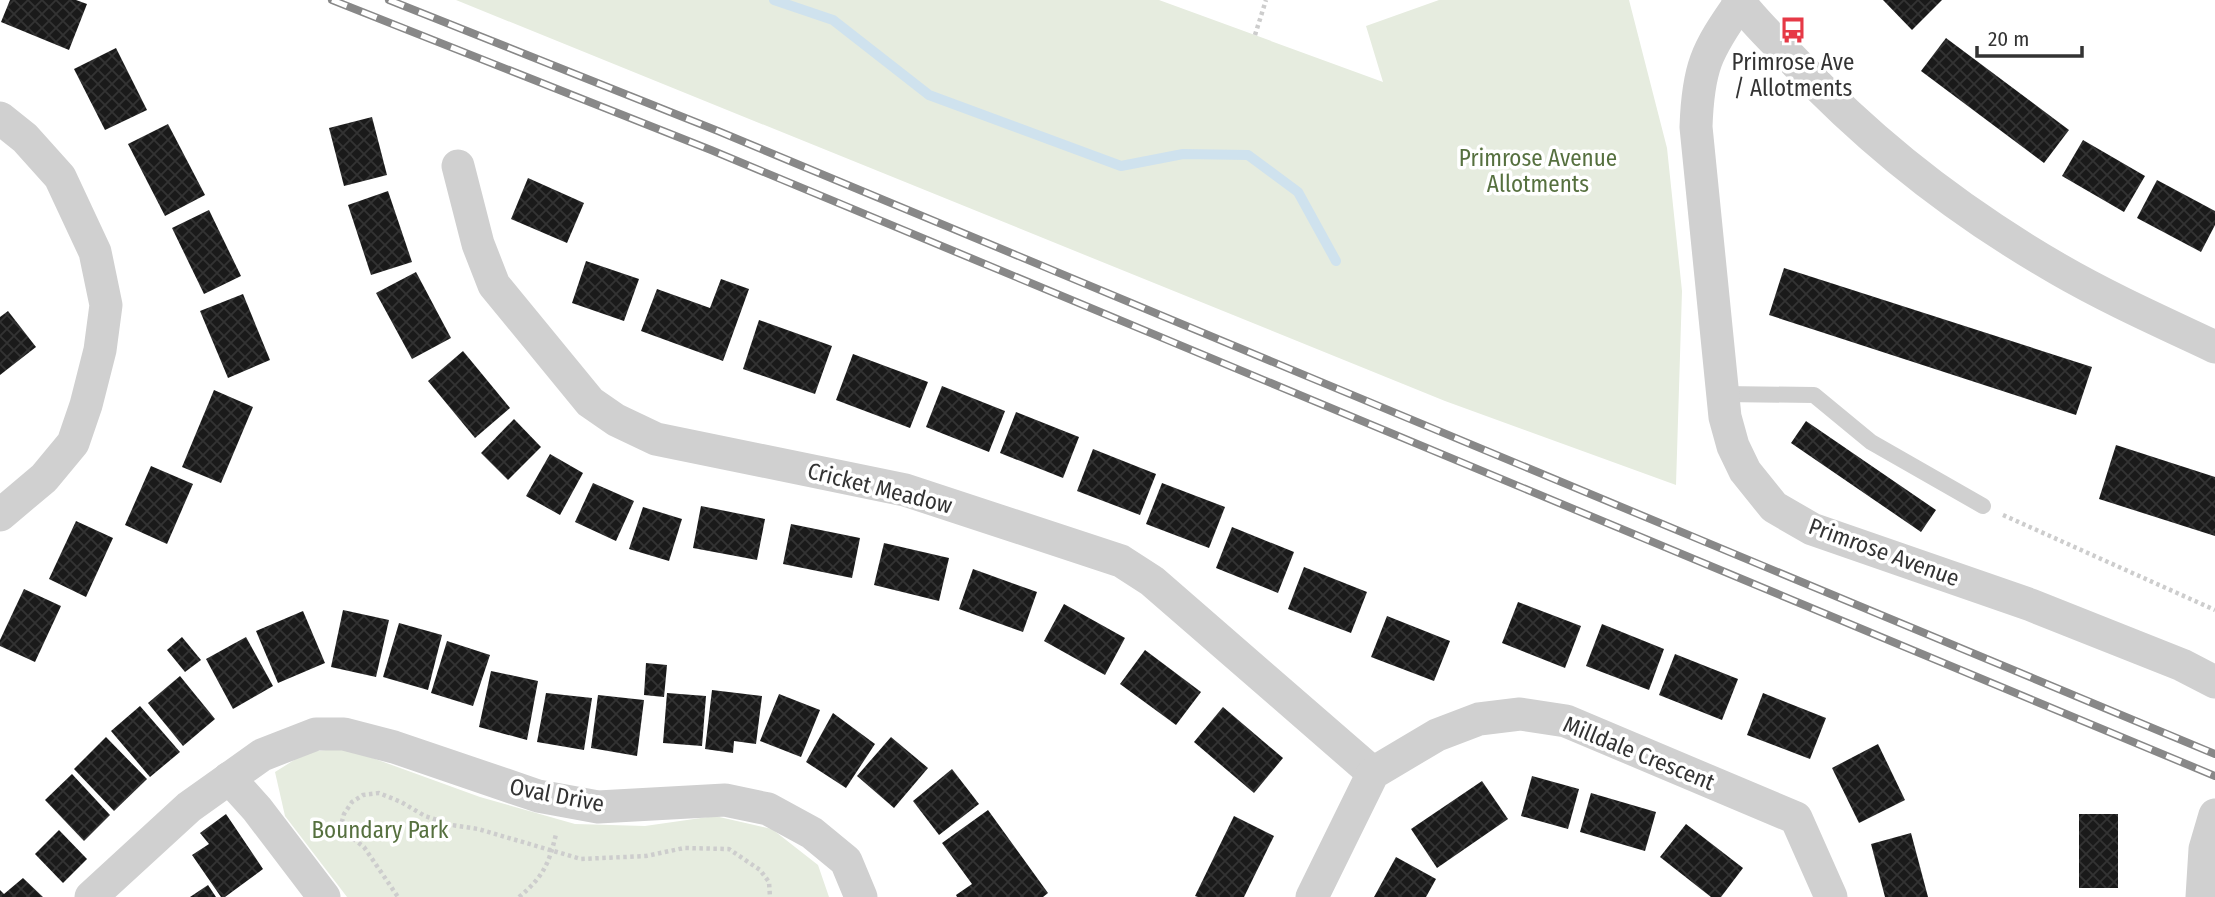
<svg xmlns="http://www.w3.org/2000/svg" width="2215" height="897" font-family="'Fira Sans Condensed',sans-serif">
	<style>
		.green { fill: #e6ecdf }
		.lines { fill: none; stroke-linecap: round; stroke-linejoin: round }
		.stream { stroke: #cfe2ee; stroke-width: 10 }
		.building { fill: url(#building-cross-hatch) }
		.path { stroke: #cdcdcd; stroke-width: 4.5; stroke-dasharray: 3.5 3.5; stroke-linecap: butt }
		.service { stroke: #d0d0d0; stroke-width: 16 }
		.minor { stroke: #d0d0d0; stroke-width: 33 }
		.rail-casing { stroke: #888; stroke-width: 8 }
		.rail { stroke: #fff; stroke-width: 5; stroke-dasharray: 16; stroke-linecap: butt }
		.labels { text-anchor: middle; stroke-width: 7; stroke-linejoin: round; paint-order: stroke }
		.poi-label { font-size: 23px; fill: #333; stroke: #fff }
		.park-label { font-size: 23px; fill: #56703f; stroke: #fff }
		.street-label { font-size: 23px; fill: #333; stroke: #fff }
	</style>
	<defs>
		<pattern id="building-cross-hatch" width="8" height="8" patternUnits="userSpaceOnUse" patternTransform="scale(1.75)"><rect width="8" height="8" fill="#1a1a1a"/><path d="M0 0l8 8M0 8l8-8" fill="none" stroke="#333"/></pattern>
	</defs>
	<rect width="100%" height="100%" fill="#fff"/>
	<!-- green -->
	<g class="green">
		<path d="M456 0H1159L1383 82 1366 26 1439 0H1629L1667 148 1682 291 1676 485 1445 401Z"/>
		<path d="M345 748 480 797 575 824 645 826 715 816 772 829 818 865 829 897H347L285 816 275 772 307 752Z"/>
	</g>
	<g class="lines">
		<!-- stream -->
		<path class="stream" d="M774 0 833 20 929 95 1121 166 1183 154 1248 155 1298 192 1336 261"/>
	</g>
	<!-- building -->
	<g class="building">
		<path d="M10 0H76L87 4 69 50 1 22Z"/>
		<path d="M1883 0H1942L1912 30Z"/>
		<path d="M1946 38 2069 130 2044 163 1921 71Z"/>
		<path d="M116 48 147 110 105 130 74 69Z"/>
		<path d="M372 117 387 175 344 186 329 128Z"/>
		<path d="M168 124 205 195 165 216 128 144Z"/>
		<path d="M2083 140 2145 176 2124 212 2062 176Z"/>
		<path d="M528 178 584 203 567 243 511 219Z"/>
		<path d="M2157 180 2215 211V225L2201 252 2137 218Z"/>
		<path d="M388 191 412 262 371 275 348 205Z"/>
		<path d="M209 210 241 276 204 294 172 228Z"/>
		<path d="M586 261 639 279 624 321 572 303Z"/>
		<path d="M1784 268 2092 367 2076 415 1769 315Z"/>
		<path d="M416 272 451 338 412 359 376 293Z"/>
		<path d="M721 279 749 289 723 361 641 331 657 289 710 308Z"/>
		<path d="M243 294 270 360 228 378 200 311Z"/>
		<path d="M8 311 36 347 0 375V317Z"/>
		<path d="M759 320 832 346 815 394 743 369Z"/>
		<path d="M463 351 510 408 475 438 428 381Z"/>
		<path d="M853 354 928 382 910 428 836 400Z"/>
		<path d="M942 386 1005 411 989 452 926 427Z"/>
		<path d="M214 390 253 407 221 483 182 467Z"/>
		<path d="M1016 412 1079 437 1063 478 1000 453Z"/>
		<path d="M514 419 541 447 508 480 481 453Z"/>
		<path d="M1806 421 1936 510 1921 532 1791 443Z"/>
		<path d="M2116 445 2215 477V536L2099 499Z"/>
		<path d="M1093 449 1156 474 1140 515 1077 491Z"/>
		<path d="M550 454 583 473 560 515 526 496Z"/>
		<path d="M151 466 193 484 167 544 125 525Z"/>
		<path d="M593 483 634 501 616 541 575 522Z"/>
		<path d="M1162 483 1225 507 1209 548 1146 524Z"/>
		<path d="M701 506 765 519 757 560 693 548Z"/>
		<path d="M643 507 682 519 669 561 629 549Z"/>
		<path d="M76 521 113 538 86 597 49 579Z"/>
		<path d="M791 524 860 538 852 578 783 564Z"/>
		<path d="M1232 527 1294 552 1278 593 1216 568Z"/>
		<path d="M884 543 949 558 939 601 874 585Z"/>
		<path d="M1304 567 1367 592 1351 633 1288 609Z"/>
		<path d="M973 569 1037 592 1023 632 959 609Z"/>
		<path d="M24 589 61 606 35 662 0 646V640Z"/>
		<path d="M1518 602 1581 626 1565 668 1502 643Z"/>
		<path d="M1064 604 1125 638 1105 675 1044 641Z"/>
		<path d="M343 610 389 620 376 677 331 667Z"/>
		<path d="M303 611 325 663 278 683 256 631Z"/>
		<path d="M1387 616 1450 641 1434 681 1371 657Z"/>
		<path d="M399 623 442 635 428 690 383 677Z"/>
		<path d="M1602 624 1664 649 1649 690 1586 666Z"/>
		<path d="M182 637 201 660 185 672 167 650Z"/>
		<path d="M246 637 273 686 233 709 206 659Z"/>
		<path d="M447 641 490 655 473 706 431 693Z"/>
		<path d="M1145 650 1201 692 1176 725 1120 684Z"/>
		<path d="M1675 654 1738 679 1722 720 1659 695Z"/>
		<path d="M646 663 667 665 664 697 644 695Z"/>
		<path d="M491 671 538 681 527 740 479 727Z"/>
		<path d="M180 676 215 719 183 746 148 703Z"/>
		<path d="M712 690 762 696 756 744 734 741 733 753 705 749Z"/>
		<path d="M546 693 592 698 584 750 537 742Z"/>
		<path d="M667 693 706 696 702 746 663 743Z"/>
		<path d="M1763 693 1826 718 1810 759 1747 735Z"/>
		<path d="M779 694 820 710 801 757 760 741Z"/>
		<path d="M598 695 644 700 637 756 591 748Z"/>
		<path d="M140 706 180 752 150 777 111 731Z"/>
		<path d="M1223 707 1283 758 1254 793 1194 742Z"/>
		<path d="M833 713 875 744 846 788 806 762Z"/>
		<path d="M106 737 147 779 114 811 74 769Z"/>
		<path d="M891 737 928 768 894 808 857 776Z"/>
		<path d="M1878 744 1905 800 1859 823 1832 768Z"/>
		<path d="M952 769 979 804 939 835 913 801Z"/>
		<path d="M72 774 110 815 84 841 45 800Z"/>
		<path d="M1532 776 1579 789 1568 829 1521 816Z"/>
		<path d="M1482 781 1508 819 1437 868 1411 829Z"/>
		<path d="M1591 793 1656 812 1645 851 1580 832Z"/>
		<path d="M988 810 1048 893 1043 897H957L956 895 972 884 942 843Z"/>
		<path d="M226 814 263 869 225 897H221L192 855 209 844 200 833Z"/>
		<rect x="2079" y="814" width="39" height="74"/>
		<path d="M1234 816 1274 836 1244 897H1198L1195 896Z"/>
		<path d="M1686 824 1743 868 1721 897H1711L1660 857Z"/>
		<path d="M59 830 87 859 63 883 35 854Z"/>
		<path d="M1911 833 1928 897H1885L1871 844Z"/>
		<path d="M1396 857 1436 879 1426 897H1374Z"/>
		<path d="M23 878 43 897H0V890L4 894Z"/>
		<path d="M208 885 216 897H190Z"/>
	</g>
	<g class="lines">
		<!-- path -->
		<g class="path">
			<path d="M1255 35 1266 0"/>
			<path d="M2003 515 2215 610"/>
			<path d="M314 828 340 829 364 847 398 897"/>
			<path d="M340 829 344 814 352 802 363 795 379 793 401 802 425 816 452 825 478 829 581 859 646 856 684 848 729 849 760 870 769 882 770 897"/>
			<path d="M519 897C543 877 549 864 556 834"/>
		</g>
		<!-- service -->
		<path class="service" d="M1723 394 1814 395 1871 442 1983 506"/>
		<!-- minor -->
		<g class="minor">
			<path d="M1738 0C1754 22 1776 42 1796 63 1872 144 1961 213 2058 269 2108 298 2162 322 2215 347"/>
			<path d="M1740 3C1706 51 1698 68 1696 127L1725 417 1733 446 1745 471 1774 507 1812 529 2031 605 2182 665 2215 682"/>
			<path d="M0 118 25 138 60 177 95 252 106 305 100 350 86 405 73 443 44 478 0 515"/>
			<path d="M458 166 478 244 494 285 590 402 616 420 656 439 905 490 1121 561 1152 581 1373 773"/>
			<path d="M229 778 257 809 324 897"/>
			<path d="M91 897 189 807 262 755 316 734H344L394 747 538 796 598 807 725 800 768 809 812 833 846 861 861 897"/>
			<path d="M1312 897 1373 773 1437 735 1479 719 1520 714 1566 721 1796 818 1831 897"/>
			<path d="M2202 897 2205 849 2215 815"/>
		</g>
		<!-- rail casing -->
		<g class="rail-casing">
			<g id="rail">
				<path d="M332 0 711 150 2215 776"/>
				<path d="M389 0 718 131 2215 754"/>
			</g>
		</g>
		<!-- rail -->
		<use href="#rail" class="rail"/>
	</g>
	<!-- icons -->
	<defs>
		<g id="bus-bare" transform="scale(2.1)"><path d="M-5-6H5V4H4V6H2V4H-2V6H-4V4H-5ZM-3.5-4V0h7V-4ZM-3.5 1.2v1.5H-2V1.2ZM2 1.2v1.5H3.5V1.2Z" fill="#e63946" stroke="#fff" stroke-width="2.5" paint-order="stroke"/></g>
	</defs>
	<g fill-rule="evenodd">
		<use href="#bus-bare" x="1793" y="30"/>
	</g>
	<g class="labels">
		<!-- poi labels -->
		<g class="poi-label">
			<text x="1793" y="70">Primrose Ave<tspan x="1793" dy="26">/ Allotments</tspan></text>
		</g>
		<!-- park labels -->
		<g class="park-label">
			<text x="1538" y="166">Primrose Avenue<tspan x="1538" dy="26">Allotments</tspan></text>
			<text x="380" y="838">Boundary Park</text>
		</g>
		<!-- street labels -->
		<g class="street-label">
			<text transform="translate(880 488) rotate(14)" y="8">Cricket Meadow</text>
			<text transform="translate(1884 552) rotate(20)" y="8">Primrose Avenue</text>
			<text transform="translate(1639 753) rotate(22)" y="8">Milldale Crescent</text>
			<text transform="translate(557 795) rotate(11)" y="8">Oval Drive</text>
		</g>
	</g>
	<!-- scale -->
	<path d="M1977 46v10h105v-10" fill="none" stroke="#333333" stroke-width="3.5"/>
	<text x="1988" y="46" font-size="21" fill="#333333" stroke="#ffffff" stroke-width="5" paint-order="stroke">20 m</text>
</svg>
